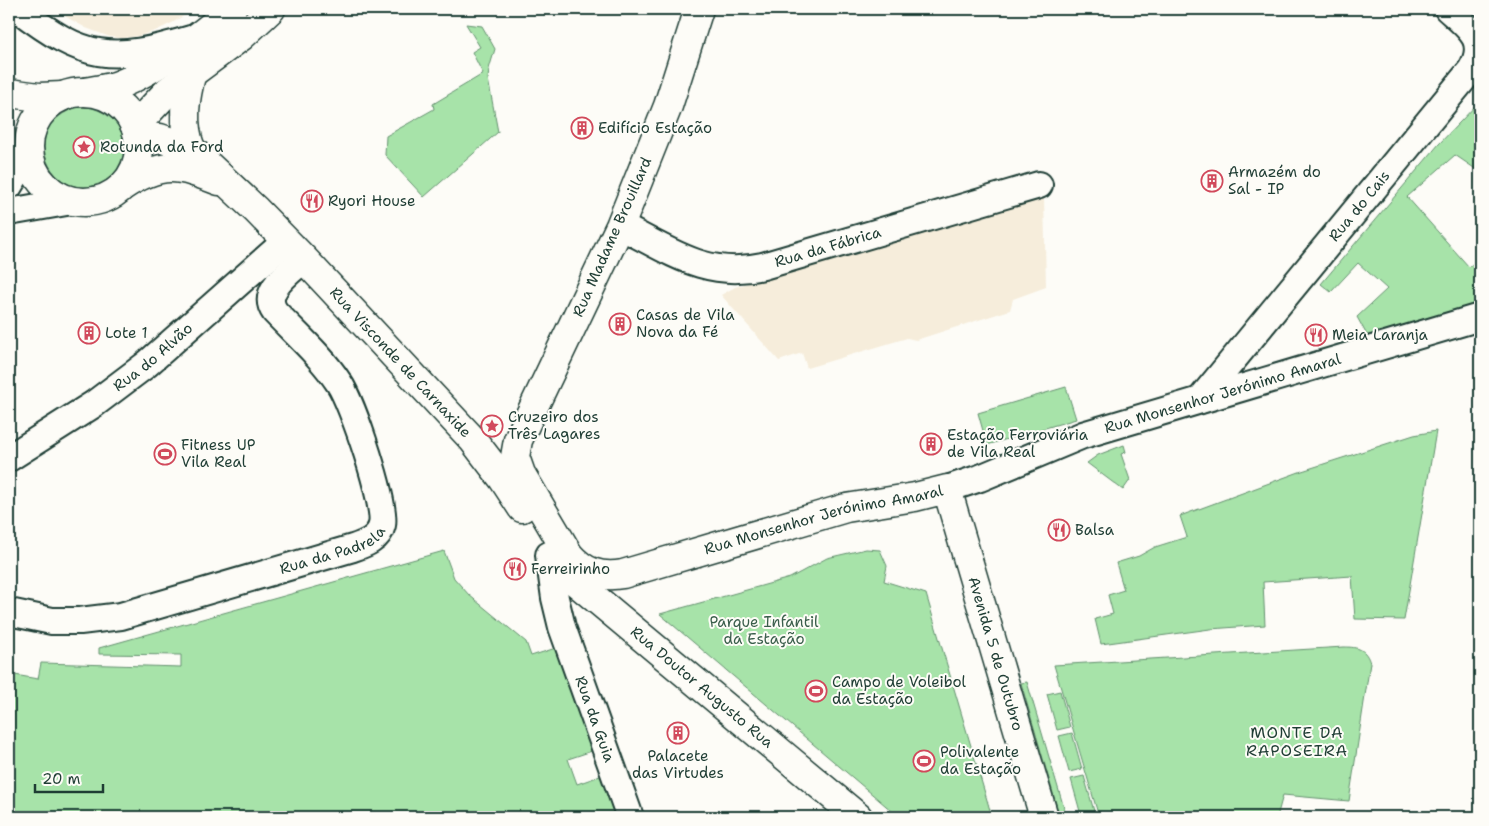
<svg xmlns="http://www.w3.org/2000/svg" width="1489" height="826" font-family="'Shantell Sans',sans-serif">
	<style>
		.built { fill: #f6eddb }
		.green { fill: #a7e3a9; stroke: #63906e }
		.lines { fill: none; stroke-linecap: round; stroke-linejoin: round }
		.minor-casing { stroke: #1f3d34; stroke-width: 30 }
		.major-casing { stroke: #1f3d34; stroke-width: 31 }
		.minor { stroke: #fdfcf7; stroke-width: 26 }
		.major { stroke: #fdfcf7; stroke-width: 28 }
		.labels { text-anchor: middle; stroke-width: 4; stroke-linejoin: round; paint-order: stroke }
		.poi-label { font-size: 15px; fill: #1f3d34; stroke: #fdfcf7; text-anchor: start }
		.street-label { font-size: 15px; fill: #1f3d34; stroke: #fdfcf7 }
		.park-label { font-size: 15px; fill: #3a5e4b; stroke: #fdfcf7 }
		.neighbourhood-label { font-size: 16px; letter-spacing: 1px; fill: #1f3d34; stroke: #fdfcf7 }
	</style>
	<rect width="100%" height="100%" fill="#fdfcf7"/>
	<filter id="ink" filterUnits="userSpaceOnUse"><feTurbulence type="fractalNoise" baseFrequency=".02" numOctaves="2"/><feDisplacementMap in="SourceGraphic" scale="10" xChannelSelector="R" yChannelSelector="G"/><feConvolveMatrix kernelMatrix="1 2 1 2 8 2 1 2 1" color-interpolation-filters="sRGB"/></filter>
	<g filter="url(#ink)">
		<!-- built -->
		<g class="built">
			<path d="M52 9H195L172 23 155 31 139 36 122 38 110 37 86 28Z"/>
			<path d="M1044 196 1046 287 1013 299 1010 310 916 340 907 338 807 368 802 353 779 361 721 295 735 287Z"/>
		</g>
		<!-- green -->
		<g class="green">
			<path d="M466 24 482 26 495 49 489 69 488 79 498 132 424 197 385 155 386 136 434 109 433 104 483 74 472 52 480 47Z"/>
			<path d="M1480 101V172L1455 155 1407 197 1469 267 1480 258V304L1368 337 1357 317 1387 289 1358 263 1331 292 1321 284 1439 144Z"/>
			<path d="M82 106C115 110 135 137 118 168 114 175 107 180 101 183 50 206 13 123 82 106Z"/>
			<path d="M1066 387 1076 419 987 445 978 413Z"/>
			<path d="M1436 431 1404 620 1355 619 1352 576 1263 582 1265 625 1210 629 1101 644 1095 619 1113 614 1108 595 1124 590 1116 563 1139 556 1155 547 1187 537 1180 516 1302 471 1414 435Z"/>
			<path d="M1124 445 1126 452 1121 454 1130 480 1123 490 1087 463 1098 455Z"/>
			<path d="M866 549 880 550 887 566 884 581 926 594 992 817H899L660 614 790 578 827 558Z"/>
			<path d="M444 551 454 578 469 595 526 642 531 656 559 647 595 750 568 759 577 784 603 775 619 817H9V674L38 679 41 663 181 667V655L99 654V648Z"/>
			<path d="M1344 647C1358 647 1366 649 1370 663L1349 801 1283 795 1277 817 1250 815 1249 817H1099L1054 665Z"/>
			<path d="M1027 682 1066 815 1060 817 1021 683Z"/>
			<path d="M1060 691 1070 727 1057 730 1047 694Z"/>
			<path d="M1072 733 1082 769 1069 772 1059 736Z"/>
			<path d="M1084 776 1094 811 1081 815 1071 779Z"/>
		</g>
		<g class="lines">
			<!-- minor casing -->
			<g class="minor-casing">
				<g id="minor">
					<path d="M18 9C85 60 110 63 191 39"/>
					<path d="M9 186 17 173 29 146"/>
					<path d="M9 212 72 201"/>
					<path id="s1" d="M620 226C669 250 705 279 763 266L1039 185"/>
					<path id="s2" d="M1200 400 1471 70C1489 41 1469 28 1448 9"/>
					<path id="s3" d="M9 458 94 404 147 364 286 241"/>
					<path id="s4" d="M947 489 980 478 1083 435 1480 317"/>
					<path id="s5" d="M549 555 555 598 562 627 630 817"/>
					<path id="s6" d="M9 612 52 621H80L121 616 353 548C365 544 379 539 382 525 387 505 352 402 339 383 322 357 297 335 275 312 260 291 290 272 304 259"/>
				</g>
			</g>
			<!-- major casing -->
			<g class="major-casing">
				<g id="major">
					<path id="s7" d="M699 9 668 106 620 226 518 440 515 457 521 474 569 555C584 572 600 578 623 574L846 508 915 497 947 489 1044 817"/>
					<path d="M85 92C94 90 103 89 112 87 148 76 203 34 232 9"/>
					<circle cx="84" cy="147" r="55"/>
					<path d="M9 93 39 97 63 96"/>
					<path d="M135 126 168 91 242 36 271 9"/>
					<path id="s8" d="M138 137 160 138 191 149 256 210 304 259 473 440 503 479 522 508"/>
					<path d="M191 149C181 123 185 98 192 72"/>
					<path d="M123 186C162 161 178 165 219 181"/>
					<path id="s9" d="M559 568 858 817"/>
				</g>
			</g>
			<!-- minor -->
			<use href="#minor" class="minor"/>
			<!-- major -->
			<use href="#major" class="major"/>
		</g>
	</g>
	<!-- icons -->
	<defs>
		<g id="building-ring" transform="scale(1.125)"><circle r="9.5" fill="#fdfcf7" stroke="#d1495b" stroke-width="1.5"/><path d="M-4-6H4V6H1V3H-1V6H-4ZM-2.5-4.3h1.7v1.8h-1.7ZM.8-4.3h1.7v1.8H.8ZM-2.5-1h1.7V.8h-1.7ZM.8-1h1.7V.8H.8Z" fill="#d1495b"/></g>
		<g id="sight-ring" transform="scale(1.125)"><circle r="9.5" fill="#fdfcf7" stroke="#d1495b" stroke-width="1.5"/><path d="M0-6L1.8-2.2L6-1.7L2.9 1.2L3.7 5.4L0 3.3L-3.7 5.4L-2.9 1.2L-6-1.7L-1.8-2.2Z" fill="#d1495b"/></g>
		<g id="restaurant-ring" transform="scale(1.125)"><circle r="9.5" fill="#fdfcf7" stroke="#d1495b" stroke-width="1.5"/><path d="M-5-6h1v4h1v-4h1v4h1v-4h1v5L-1.5 .5V6h-2V.5L-5-1ZM5-6V6H3V1.5H1.5Q1.5-4 5-6Z" fill="#d1495b"/></g>
		<g id="stadium-ring" transform="scale(1.125)"><circle r="9.5" fill="#fdfcf7" stroke="#d1495b" stroke-width="1.5"/><path d="M0-5a6.5 5 0 1 0 0 10a6.5 5 0 1 0 0-10ZM-3.5-1.8h7v3.6h-7Z" fill="#d1495b"/></g>
	</defs>
	<g fill-rule="evenodd">
		<use href="#building-ring" x="582" y="128"/>
		<use href="#sight-ring" x="84" y="147"/>
		<use href="#building-ring" x="1212" y="181"/>
		<use href="#restaurant-ring" x="312" y="201"/>
		<use href="#building-ring" x="620" y="324"/>
		<use href="#building-ring" x="89" y="333"/>
		<use href="#restaurant-ring" x="1316" y="335"/>
		<use href="#sight-ring" x="492" y="426"/>
		<use href="#building-ring" x="931" y="444"/>
		<use href="#stadium-ring" x="165" y="454"/>
		<use href="#restaurant-ring" x="1059" y="530"/>
		<use href="#restaurant-ring" x="515" y="569"/>
		<use href="#stadium-ring" x="816" y="691"/>
		<use href="#building-ring" x="678" y="733"/>
		<use href="#stadium-ring" x="924" y="761"/>
	</g>
	<g class="labels">
		<!-- poi labels -->
		<g class="poi-label">
			<text x="598" y="133">Edifício Estação</text>
			<text x="100" y="152">Rotunda da Ford</text>
			<text x="1228" y="177">Armazém do<tspan x="1228" dy="17">Sal - IP</tspan></text>
			<text x="328" y="206">Ryori House</text>
			<text x="636" y="320">Casas de Vila<tspan x="636" dy="17">Nova da Fé</tspan></text>
			<text x="105" y="338">Lote 1</text>
			<text x="1332" y="340">Meia Laranja</text>
			<text x="508" y="422">Cruzeiro dos<tspan x="508" dy="17">Três Lagares</tspan></text>
			<text x="947" y="440">Estação Ferroviária<tspan x="947" dy="17">de Vila Real</tspan></text>
			<text x="181" y="450">Fitness UP<tspan x="181" dy="17">Vila Real</tspan></text>
			<text x="1075" y="535">Balsa</text>
			<text x="531" y="574">Ferreirinho</text>
			<text x="832" y="687">Campo de Voleibol<tspan x="832" dy="17">da Estação</tspan></text>
			<text x="940" y="757">Polivalente<tspan x="940" dy="17">da Estação</tspan></text>
			<text x="678" y="761" text-anchor="middle">Palacete<tspan x="678" dy="17">das Virtudes</tspan></text>
		</g>
		<!-- street labels -->
		<g class="street-label">
			<text dy="5" stroke="none"><textPath href="#s2" startOffset="251">Rua do Cais</textPath></text>
			<text transform="translate(612 237) rotate(-66)" y="5">Rua Madame Brouillard</text>
			<text dy="5" stroke="none"><textPath href="#s1" startOffset="220">Rua da Fábrica</textPath></text>
			<text dy="5" stroke="none"><textPath href="#s3" startOffset="176">Rua do Alvão</textPath></text>
			<text dy="5" stroke="none"><textPath href="#s8" startOffset="354">Rua Visconde de Carnaxide</textPath></text>
			<text dy="5" stroke="none"><textPath href="#s4" startOffset="292">Rua Monsenhor Jerónimo Amaral</textPath></text>
			<text dy="5" stroke="none"><textPath href="#s7" startOffset="866">Rua Monsenhor Jerónimo Amaral</textPath></text>
			<text dy="5" stroke="none"><textPath href="#s6" startOffset="335">Rua da Padrela</textPath></text>
			<text dy="5" stroke="none"><textPath href="#s7" startOffset="1165">Avenida 5 de Outubro</textPath></text>
			<text dy="5" stroke="none"><textPath href="#s9" startOffset="186">Rua Doutor Augusto Rua</textPath></text>
			<text dy="5" stroke="none"><textPath href="#s5" startOffset="171">Rua da Guia</textPath></text>
		</g>
		<!-- park labels -->
		<g class="park-label">
			<text x="764" y="627">Parque Infantil<tspan x="764" dy="17">da Estação</tspan></text>
		</g>
		<!-- neighbourhood labels -->
		<g class="neighbourhood-label">
			<text x="1297" y="738">MONTE DA<tspan x="1297" dy="18">RAPOSEIRA</tspan></text>
		</g>
	</g>
	<!-- margin -->
	<rect width="1489" height="826" fill="none" stroke="#fdfcf7" stroke-width="30"/>
	<rect x="15" y="15" width="1459" height="796" fill="none" stroke="#1f3d34" stroke-width="2" filter="url(#ink)"/>
	<!-- scale -->
	<path d="M35 784v8h68v-8" fill="none" stroke="#1f3d34" stroke-width="2.5"/>
	<text x="42" y="784" font-size="15" fill="#1f3d34" stroke="#fdfcf7" stroke-width="4" paint-order="stroke">20 m</text>
</svg>
